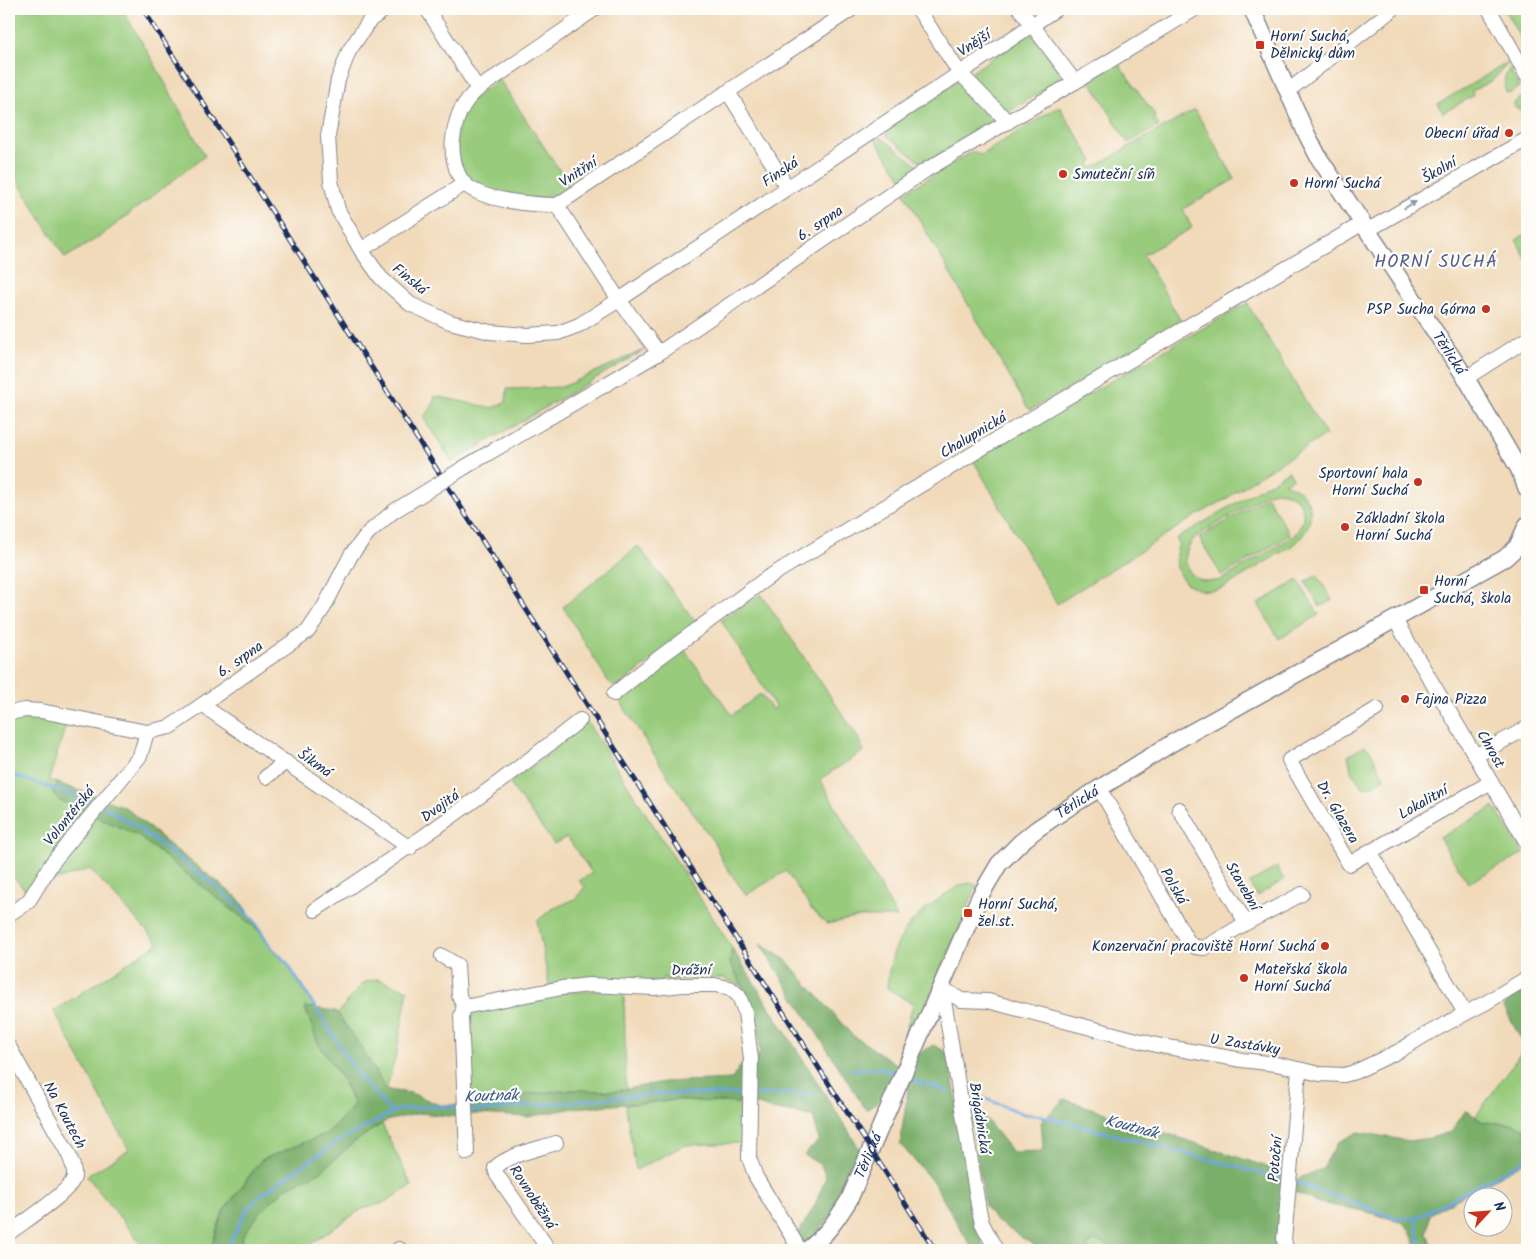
<svg xmlns="http://www.w3.org/2000/svg" width="1536" height="1259" font-family="Kalam,sans-serif">
	<style>
		.green { fill: #98cb7b; stroke: #5a7d6c; fill-rule: evenodd }
		.forest { fill: #7aaf6b; stroke: #4a6f64 }
		.lines { fill: none; stroke-linecap: round; stroke-linejoin: round }
		.stream { stroke: #6ca5dc; stroke-width: 3 }
		.minor-casing { stroke: #86848c; stroke-width: 16 }
		.major-casing { stroke: #86848c; stroke-width: 19 }
		.minor { stroke: #fff; stroke-width: 14 }
		.major { stroke: #fff; stroke-width: 16 }
		.rail-casing { stroke: #1b2f5e; stroke-width: 5 }
		.rail { stroke: #fdfcf7; stroke-width: 3; stroke-dasharray: 9; stroke-linecap: butt }
		.minor-bridge-casing { stroke: #86848c; stroke-width: 16; stroke-linecap: butt }
		.minor-bridge { stroke: #fff; stroke-width: 14 }
		.oneway { fill: #8d97ae }
		.poi-dot { fill: #c8321e; stroke: #fdfcf7; stroke-width: 2 }
		.labels { text-anchor: middle; stroke-width: 4.5; stroke-linejoin: round; paint-order: stroke }
		.poi-label { font-size: 15px; fill: #1b2f5e; stroke: #fdfcf7; text-anchor: start }
		.street-label { font-size: 15px; fill: #1b2f5e; stroke: #fdfcf7 }
		.water-label { font-size: 16px; font-style: italic; fill: #37588a; stroke: #fdfcf7 }
		.quarter-label { font-size: 18px; letter-spacing: 1px; fill: #535d8f; stroke: #fdfcf7 }
	</style>
	<rect width="100%" height="100%" fill="#fdfcf7"/>
	<filter id="ink" filterUnits="userSpaceOnUse"><feTurbulence type="fractalNoise" baseFrequency=".02" numOctaves="2"/><feDisplacementMap in="SourceGraphic" scale="10" xChannelSelector="R" yChannelSelector="G"/><feConvolveMatrix kernelMatrix="1 2 1 2 8 2 1 2 1" color-interpolation-filters="sRGB"/></filter>
	<filter id="wash" filterUnits="userSpaceOnUse"><feTurbulence type="fractalNoise" baseFrequency=".0096" numOctaves="4" result="noise"/><feDisplacementMap in="SourceGraphic" scale="20" xChannelSelector="R" yChannelSelector="G"/><feGaussianBlur stdDeviation="1.12" result="paint"/><feColorMatrix in="noise" values="0 0 0 0 0 0 0 0 0 0 0 0 0 0 0 0 0 1.4 0 .05"/><feComposite in="paint" operator="in"/></filter>
	<g filter="url(#wash)">
		<rect width="100%" height="100%" fill="#f1daba"/>
		<!-- green -->
		<g class="green">
			<path d="M9 9H122L149 54 205 156 99 237 65 258 9 167Z"/>
			<path d="M1504 9H1527V50L1524 44Z"/>
			<path d="M1030 32 1060 72V80L1007 113 973 78 972 72Z"/>
			<path d="M1510 61 1493 80 1472 91 1473 96 1443 113 1438 104Z"/>
			<path d="M1118 63 1155 115 1154 118 1159 126 1128 143 1091 82 1088 84 1087 81Z"/>
			<path d="M1512 65 1514 68 1512 74 1519 86 1518 88 1510 93 1506 92C1502 82 1505 74 1512 65Z"/>
			<path d="M499 79 572 189 552 200C534 198 486 195 473 184 453 168 453 125 467 106 475 95 489 87 499 79Z"/>
			<path d="M963 80 995 116 994 120 924 165 886 135 894 123 956 81Z"/>
			<path d="M1524 96 1527 98V115L1513 106 1515 102Z"/>
			<path d="M1059 106 1093 161 1090 163 1093 168 1130 146 1195 110 1235 179 1183 209 1192 228 1143 255 1182 323 1031 410 1027 407 904 193 973 151 975 153 981 155Z"/>
			<path d="M877 137 882 138 920 167 902 179 874 138Z"/>
			<path d="M1527 233V260L1516 240Z"/>
			<path d="M1247 303 1326 435 1257 477 1226 499 1194 517 1057 604 973 460Z"/>
			<path d="M646 349 452 462 423 417 432 407 435 396 493 408 506 402 507 389 562 387Z"/>
			<path d="M1289 471 1293 478 1284 483C1316 493 1318 523 1295 544L1225 587C1217 590 1210 592 1202 590 1180 587 1170 563 1179 544L1176 539ZM1275 491C1303 492 1313 518 1292 537L1223 579C1192 590 1172 559 1197 536L1266 494Z"/>
			<path d="M1267 496 1290 535 1222 576 1199 538Z"/>
			<path d="M638 546 698 625 619 686H613L608 681 563 607Z"/>
			<path d="M1317 575 1332 600 1320 607 1305 582Z"/>
			<path d="M1298 580 1319 615 1279 639 1258 604Z"/>
			<path d="M761 594 856 734 864 751 820 779 897 917H860L827 924 812 910 786 871 746 895 723 862 715 844 671 781 620 701 621 694 681 645 732 715 760 694 772 709 776 708 721 620Z"/>
			<path d="M27 715 47 717 66 725 49 780 58 783 53 792 59 800 137 835 239 915 253 919 270 946 287 963 315 1008H305L318 1043 343 1080 354 1105 328 1133 261 1160 223 1212 210 1250H146L87 1176 129 1150 54 1011 158 943 90 869 25 890 9 872V719Z"/>
			<path d="M586 720 732 948 730 963 743 987 723 978 666 980 664 976 662 980 657 982 549 985 537 921 552 909 575 899 585 887 579 881 592 873 567 837 554 844 509 783 551 752Z"/>
			<path d="M1364 746 1370 750 1384 778 1372 786 1363 788 1351 770 1348 756Z"/>
			<path d="M1494 807 1524 853 1468 883 1439 838Z"/>
			<path d="M1277 867 1284 880 1257 896 1249 883Z"/>
			<path d="M970 883 977 885 903 1061 898 1059 913 1004 887 988C890 943 907 921 943 896 952 890 960 884 970 883Z"/>
			<path d="M377 979 408 990 397 1051 386 1090 359 1044 338 1014 353 994 365 982Z"/>
			<path d="M624 989 626 1089 617 1091 573 1090 528 1094 493 1105H471L465 1019 476 1007 558 993Z"/>
			<path d="M1526 1046 1527 1130 1514 1124 1483 1122 1475 1117Z"/>
			<path d="M678 1100 738 1103 746 1101 745 1143 685 1145 636 1170 625 1105Z"/>
			<path d="M382 1124 412 1186 381 1204 362 1209 302 1250H237L244 1234 261 1211 287 1187 320 1172 354 1142Z"/>
			<path d="M1096 1240 1114 1250H1087V1246Z"/>
		</g>
		<!-- forest -->
		<g class="forest">
			<path d="M58 783 125 807 171 846 238 898 262 933 137 835 59 800 53 792Z"/>
			<path d="M760 944 786 960 852 1035 901 1067 878 1102 866 1110Z"/>
			<path d="M732 948 863 1154 846 1195 814 1238 802 1242 799 1232 815 1205 826 1177 821 1165 804 1155 819 1140 813 1116 770 1109 746 1101 738 1103 678 1100 574 1108 528 1117 476 1114 458 1117 420 1113 386 1121 354 1142 320 1172 287 1187 261 1211 244 1234 237 1250H210L223 1212 261 1160 328 1133 354 1105 343 1080 318 1043 305 1007 336 1011 359 1044 386 1090 411 1093 440 1105H493L528 1094 573 1090 617 1091 663 1082 732 1079 741 1065 760 1055 759 1032 743 987 730 963Z"/>
			<path d="M1527 982V1047L1522 1041 1504 1007 1517 990Z"/>
			<path d="M933 1045 948 1053 983 1250H973L933 1182 900 1144 911 1070 918 1054Z"/>
			<path d="M1064 1099 1285 1173 1277 1234 1282 1250H1114L1096 1240 1087 1246V1250H1041L995 1220 985 1206 970 1113 980 1111 1012 1152 1042 1151 1043 1143 1041 1122Z"/>
			<path d="M1466 1110 1483 1122 1514 1124 1527 1130V1161L1430 1214 1427 1234 1434 1250H1418L1409 1229 1402 1222 1364 1211 1319 1203 1295 1192 1297 1179 1322 1169 1338 1142 1359 1132 1409 1141 1430 1138 1451 1132Z"/>
		</g>
		<g class="lines">
			<!-- stream -->
			<g class="stream">
				<path d="M9 774 93 802"/>
				<path d="M104 807 133 824 217 887 253 919 270 946 287 963 359 1076 392 1113"/>
				<path d="M851 1070 881 1068 898 1075"/>
				<path d="M915 1081 948 1091"/>
				<path d="M754 1094H813"/>
				<path d="M973 1097 986 1099 1024 1114 1043 1116 1286 1180"/>
				<path d="M468 1109 477 1111 651 1094H745"/>
				<path d="M1295 1182 1396 1218H1416"/>
				<path d="M226 1250 246 1211 262 1194 337 1142 397 1110 433 1106 462 1108"/>
				<path d="M1421 1250 1416 1218 1527 1159"/>
			</g>
		</g>
	</g>
	<g filter="url(#ink)">
		<g class="lines">
			<!-- minor casing -->
			<g class="minor-casing">
				<g id="minor">
					<path d="M386 9 370 20 349 51 338 80 328 136 331 181 338 210 361 250 381 278 410 304 450 322 490 332 527 335 558 333 579 325 619 300 1056 9"/>
					<path d="M427 9 478 89"/>
					<path d="M595 9 478 89C461 104 456 117 453 139 451 152 455 173 464 183 480 201 535 205 557 205L852 9"/>
					<path d="M918 9 959 72 1008 122"/>
					<path d="M1020 9 1075 82"/>
					<path d="M1489 9 1527 76"/>
					<path d="M1288 91 1393 9"/>
					<path d="M728 92 787 187"/>
					<path d="M557 205 619 300 659 353"/>
					<path d="M1368 230 1527 139"/>
					<path d="M361 250 464 184"/>
					<path d="M1466 378 1527 339"/>
					<path d="M465 467 659 353 926 170 1075 82 1195 9"/>
					<path d="M1395 620 1527 843"/>
					<path d="M614 694 660 657 767 578 1022 424 1363 223"/>
					<path d="M202 705 410 848"/>
					<path d="M1377 709 1289 760 1349 864 1491 782"/>
					<path d="M9 713 25 710 41 711 147 732 170 727 308 631 324 607 351 555 368 533 394 511 427 491"/>
					<path d="M1477 755 1527 728"/>
					<path d="M266 777 286 762"/>
					<path d="M1099 788 1189 943 1196 947 1204 948 1246 923"/>
					<path d="M1179 809 1246 923 1302 894"/>
					<path d="M1370 851 1465 1013"/>
					<path d="M315 910C406 850 494 789 580 720"/>
					<path d="M9 914 28 902 52 863 140 756 147 732"/>
					<path d="M442 956 457 965 459 996 464 1007 562 988 589 985 654 988 683 985H715L730 988 739 996 745 1012 751 1059 749 1158 756 1177 800 1250"/>
					<path d="M942 988 961 1000 988 1001 1156 1045 1242 1060 1276 1064 1320 1074 1344 1075 1355 1072 1399 1051 1425 1035 1487 1002 1527 978"/>
					<path d="M942 988 979 1210 982 1223 996 1250"/>
					<path d="M464 1007 461 1016 467 1153"/>
					<path d="M9 1047 67 1151C71 1159 75 1168 74 1177 70 1193 23 1222 9 1233"/>
					<path d="M399 1249 400 1250"/>
					<path d="M549 1250 497 1175 495 1168C507 1155 538 1149 556 1143"/>
					<path d="M1287 1250 1284 1240 1299 1070"/>
				</g>
			</g>
			<!-- major casing -->
			<g class="major-casing">
				<g id="major">
					<path id="s1" d="M1252 9 1306 133 1319 158 1466 378 1519 469 1527 489"/>
					<path id="s2" d="M807 1250C825 1237 837 1219 849 1200L980 896 999 864 1021 842 1037 829 1068 808 1172 743 1505 558 1517 547 1527 525"/>
				</g>
			</g>
			<!-- minor -->
			<use href="#minor" class="minor"/>
			<!-- major -->
			<use href="#major" class="major"/>
			<!-- rail casing -->
			<g class="rail-casing">
				<path id="rail" d="M143 9 935 1250"/>
			</g>
			<!-- rail -->
			<use href="#rail" class="rail"/>
			<!-- minor-bridge casing -->
			<g class="minor-bridge-casing">
				<path id="minor-bridge" d="M427 491 465 467"/>
			</g>
			<!-- minor-bridge -->
			<use href="#minor-bridge" class="minor-bridge"/>
		</g>
		<!-- one-way arrows -->
		<defs><path id="oneway-solid" d="M-6-.8H1V-3.2L6.5 0L1 3.2V.8H-6Z" transform="scale(1.25)"/></defs>
		<use class="oneway" href="#oneway-solid" transform="translate(1410 205) rotate(-30)"/>
	</g>
	<!-- markers -->
	<g class="poi-dot">
		<rect x="1255" y="40" width="10" height="10" rx="2.5"/>
		<circle cx="1509" cy="133" r="5"/>
		<circle cx="1063" cy="174" r="5"/>
		<circle cx="1294" cy="183" r="5"/>
		<circle cx="1486" cy="309" r="5"/>
		<circle cx="1418" cy="482" r="5"/>
		<circle cx="1345" cy="527" r="5"/>
		<rect x="1419" y="585" width="10" height="10" rx="2.5"/>
		<circle cx="1405" cy="699" r="5"/>
		<rect x="963" y="908" width="10" height="10" rx="2.5"/>
		<circle cx="1325" cy="946" r="5"/>
		<circle cx="1244" cy="978" r="5"/>
	</g>
	<g class="labels">
		<!-- poi labels -->
		<g class="poi-label">
			<text x="1270" y="41">Horní Suchá,<tspan x="1270" dy="17">Dělnický dům</tspan></text>
			<text x="1499" y="138" text-anchor="end">Obecní úřad</text>
			<text x="1073" y="179">Smuteční síň</text>
			<text x="1304" y="188">Horní Suchá</text>
			<text x="1476" y="314" text-anchor="end">PSP Sucha Górna</text>
			<text x="1408" y="478" text-anchor="end">Sportovní hala<tspan x="1408" dy="17">Horní Suchá</tspan></text>
			<text x="1355" y="523">Základní škola<tspan x="1355" dy="17">Horní Suchá</tspan></text>
			<text x="1434" y="586">Horní<tspan x="1434" dy="17">Suchá, škola</tspan></text>
			<text x="1415" y="704">Fajna Pizza</text>
			<text x="978" y="909">Horní Suchá,<tspan x="978" dy="17">žel.st.</tspan></text>
			<text x="1315" y="951" text-anchor="end">Konzervační pracoviště Horní Suchá</text>
			<text x="1254" y="974">Mateřská škola<tspan x="1254" dy="17">Horní Suchá</tspan></text>
		</g>
		<!-- street labels -->
		<g class="street-label">
			<text transform="translate(974 43) rotate(-33)" y="5">Vnější</text>
			<text transform="translate(1439 170) rotate(-30)" y="5">Školní</text>
			<text transform="translate(578 172) rotate(-33)" y="5">Vnitřní</text>
			<text transform="translate(780 172) rotate(-34)" y="5">Finská</text>
			<text transform="translate(820 223) rotate(-34)" y="5">6. srpna</text>
			<text transform="translate(410 279) rotate(39)" y="5">Finská</text>
			<text dy="5" stroke="none"><textPath href="#s1" startOffset="398">Těrlická</textPath></text>
			<text transform="translate(973 435) rotate(-31)" y="5">Chalupnická</text>
			<text transform="translate(240 659) rotate(-35)" y="5">6. srpna</text>
			<text transform="translate(1491 749) rotate(60)" y="5">Chrost</text>
			<text transform="translate(315 763) rotate(35)" y="5">Šikmá</text>
			<text transform="translate(1423 802) rotate(-29)" y="5">Lokalitní</text>
			<text dy="5" stroke="none"><textPath href="#s2" startOffset="534">Těrlická</textPath></text>
			<text transform="translate(440 806) rotate(-36)" y="5">Dvojitá</text>
			<text transform="translate(1338 812) rotate(60)" y="5">Dr. Glazera</text>
			<text transform="translate(69 816) rotate(-51)" y="5">Volontérská</text>
			<text transform="translate(1174 886) rotate(60)" y="5">Polská</text>
			<text transform="translate(1243 886) rotate(60)" y="5">Stavební</text>
			<text transform="translate(691 970) rotate(-1)" y="5">Drážní</text>
			<text transform="translate(1245 1044) rotate(9)" y="5">U Zastávky</text>
			<text transform="translate(65 1115) rotate(62)" y="5">Na Koutech</text>
			<text transform="translate(980 1118) rotate(81)" y="5">Brigádnická</text>
			<text dy="5" stroke="none"><textPath href="#s2" startOffset="114">Těrlická</textPath></text>
			<text transform="translate(1275 1159) rotate(-85)" y="5">Potoční</text>
			<text transform="translate(533 1197) rotate(57)" y="5">Rovnoběžná</text>
		</g>
		<!-- water labels -->
		<g class="water-label">
			<text transform="translate(491 1095) rotate(-2)" y="6">Koutnák</text>
			<text transform="translate(1132 1126) rotate(15)" y="6">Koutnák</text>
		</g>
		<!-- quarter labels -->
		<g class="quarter-label">
			<text x="1436" y="267">HORNÍ SUCHÁ</text>
		</g>
	</g>
	<!-- margin -->
	<rect width="1536" height="1259" fill="none" stroke="#fdfcf7" stroke-width="30"/>
	<!-- north arrow -->
	<g transform="translate(1488 1212) rotate(64)"><circle r="24" fill="#fdfcf7" stroke="#a3aaba"/>
	<path d="M0-4L9 19L0 12L-9 19Z" fill="#c8321e"/>
	<text y="-8" font-size="14" font-weight="bold" text-anchor="middle" fill="#1b2f5e">N</text>
	</g>
</svg>
